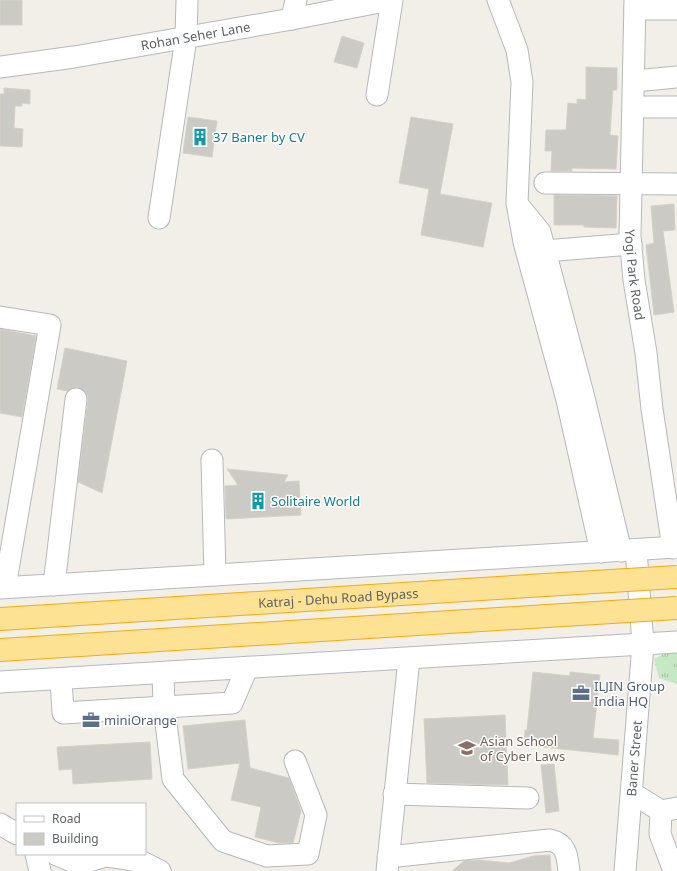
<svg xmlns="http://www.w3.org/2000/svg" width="677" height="871" font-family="'Noto Sans',sans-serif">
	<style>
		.grass { fill: url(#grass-tufts) }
		.building { fill: #cccac5; stroke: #d6d1c6 }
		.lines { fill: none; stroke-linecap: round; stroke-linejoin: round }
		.minor-casing { stroke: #b5b8bc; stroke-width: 23 }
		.highway-casing { stroke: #f9ab00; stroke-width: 24 }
		.minor { stroke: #fff; stroke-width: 21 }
		.highway { stroke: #fde293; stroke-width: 22 }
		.highway-bridge-casing { stroke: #f9ab00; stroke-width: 24; stroke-linecap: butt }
		.highway-bridge { stroke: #fde293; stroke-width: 22 }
		.labels { text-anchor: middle; stroke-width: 3; stroke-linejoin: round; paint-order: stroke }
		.street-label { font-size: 13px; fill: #5f6368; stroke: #fff }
		.culture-label { font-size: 13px; fill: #0d838f; stroke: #fff; text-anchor: start }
		.service-label { font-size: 13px; fill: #4e5e75; stroke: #fff; text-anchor: start }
		.education-label { font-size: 13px; fill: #785e54; stroke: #fff; text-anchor: start }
	</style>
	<defs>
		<pattern id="grass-tufts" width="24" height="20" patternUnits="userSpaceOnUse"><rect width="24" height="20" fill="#c5e8c5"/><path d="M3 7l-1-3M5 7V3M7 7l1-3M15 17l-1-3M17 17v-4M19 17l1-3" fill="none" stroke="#a3c0a4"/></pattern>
	</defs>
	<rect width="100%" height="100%" fill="#f1efe8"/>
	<!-- grass -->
	<path class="grass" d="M677 650V684L659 678 654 659 669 651Z"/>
	<!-- building -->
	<g class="building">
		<rect x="0" y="0" width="22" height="25"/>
		<path d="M342 36 364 43 357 68 334 62Z"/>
		<path d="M586 67 617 68V90H613L610 135 618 136 616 169 572 168V171H551L552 151H545L546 130H566L568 103 577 104V99L586 100Z"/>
		<path d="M4 88 30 90V104L22 103V106H15L14 128 23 129 22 147 0 146V94H4Z"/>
		<path d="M188 117 217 121 212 157 183 153Z"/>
		<path d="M411 117 453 124 440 194 492 203 483 247 421 235 429 189 399 183Z"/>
		<path d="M554 195 617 196 616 228 584 227V225H554Z"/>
		<path d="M674 204 675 230 663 231 674 312 654 315 646 245 654 243 651 206Z"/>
		<path d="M0 329 36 336 22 417 0 413Z"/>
		<path d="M65 348 127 361 102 493 78 482 88 400 87 395 83 390 78 387 72 388 68 391 57 389Z"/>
		<path d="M227 469 288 475 284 482 299 481 301 515 226 519 225 486 238 485Z"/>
		<path d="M533 672 570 676V672L600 675 593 738 619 740 618 755 524 745 525 730H527Z"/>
		<path d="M505 715 508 785 427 783 424 719Z"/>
		<path d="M245 720 250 768 289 778 301 811 293 843H279L255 837 261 807 231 800 240 763 188 769 183 726Z"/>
		<path d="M150 742 152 779 73 784 72 769 59 770 57 747Z"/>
		<path d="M554 764 559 811 546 813 541 765Z"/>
		<path d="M550 855 551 871H452L464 861 479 860 509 863 533 856Z"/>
	</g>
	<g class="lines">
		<!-- minor casing -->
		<g class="minor-casing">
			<g id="minor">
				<path d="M498 0 517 50 522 82 517 203 524 242 567 400 601 552"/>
				<path id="s1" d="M635 0 630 236 634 280 646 353 652 409 673 548"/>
				<path d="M635 9H677"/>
				<path d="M292 19 296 0"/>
				<path id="s2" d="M0 67 74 57 292 19 390 0"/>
				<path d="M635 81 677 77"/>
				<path d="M377 95 392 0"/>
				<path d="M634 107H677"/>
				<path d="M545 183 677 184"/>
				<path d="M518 205 540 232 583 394 621 551"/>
				<path d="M159 218 186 38 187 0"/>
				<path d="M545 251 631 244"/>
				<path d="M0 317 50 325 5 587"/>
				<path d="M212 460 215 575"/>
				<path d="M54 585 76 399"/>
				<path d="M0 588 677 547"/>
				<path d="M163 673 164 707 173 779 223 841 267 856 308 854 316 815 295 761"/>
				<path d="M61 679 63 713 232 703 247 668"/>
				<path d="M0 682 677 642"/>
				<path d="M632 793 661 811 677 808"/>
				<path d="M394 794 528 798"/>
				<path d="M661 811 660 834 674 871"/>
				<path d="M0 824 17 834"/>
				<path d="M36 854 40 871"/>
				<path d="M55 854 79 864 106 856 121 858 142 862 160 871"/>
				<path d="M388 857 550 840C567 844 567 856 569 871"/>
				<path d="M387 871 409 659"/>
				<path id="s3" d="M625 871 643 644 636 550"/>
			</g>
		</g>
		<!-- highway casing -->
		<g class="highway-casing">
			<g id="highway">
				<path id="s4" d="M0 619 545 585"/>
				<path d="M0 650 547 616"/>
			</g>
		</g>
		<!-- minor -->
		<use href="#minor" class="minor"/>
		<!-- highway -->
		<use href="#highway" class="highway"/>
		<!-- highway-bridge casing -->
		<g class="highway-bridge-casing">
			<g id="highway-bridge">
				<path d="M545 585 677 577"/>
				<path d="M547 616 677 608"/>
			</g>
		</g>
		<!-- highway-bridge -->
		<use href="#highway-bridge" class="highway-bridge"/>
	</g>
	<!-- icons -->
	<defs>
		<g id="building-bare" transform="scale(1.38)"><path d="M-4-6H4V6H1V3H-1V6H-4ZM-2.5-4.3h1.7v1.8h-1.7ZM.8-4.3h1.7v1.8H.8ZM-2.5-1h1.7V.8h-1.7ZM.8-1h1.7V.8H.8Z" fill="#0f9aa8" stroke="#fff" stroke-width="2.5" paint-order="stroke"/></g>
		<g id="office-bare" transform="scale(1.38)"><path d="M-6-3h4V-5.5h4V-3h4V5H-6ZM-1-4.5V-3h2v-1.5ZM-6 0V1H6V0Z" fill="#5c6f8a" stroke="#fff" stroke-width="2.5" paint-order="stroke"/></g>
		<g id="university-bare" transform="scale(1.38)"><path d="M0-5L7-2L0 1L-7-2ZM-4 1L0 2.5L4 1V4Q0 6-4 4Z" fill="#8d6e63" stroke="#fff" stroke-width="2.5" paint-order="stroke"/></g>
	</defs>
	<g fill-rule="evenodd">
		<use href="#building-bare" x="200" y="137"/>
		<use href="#building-bare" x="258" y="501"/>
		<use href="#office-bare" x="581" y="693"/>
		<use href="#office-bare" x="91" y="720"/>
		<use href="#university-bare" x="467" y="748"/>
	</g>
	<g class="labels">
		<!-- street labels -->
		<g class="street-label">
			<text dy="5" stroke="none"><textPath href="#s2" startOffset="198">Rohan Seher Lane</textPath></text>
			<text dy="5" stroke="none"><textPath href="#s1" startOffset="275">Yogi Park Road</textPath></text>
			<text dy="5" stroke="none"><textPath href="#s4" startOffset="339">Katraj - Dehu Road Bypass</textPath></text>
			<text dy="5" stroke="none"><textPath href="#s3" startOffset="113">Baner Street</textPath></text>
		</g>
		<!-- culture labels -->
		<g class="culture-label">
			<text x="213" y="142">37 Baner by CV</text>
			<text x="271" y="506">Solitaire World</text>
		</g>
		<!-- service labels -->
		<g class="service-label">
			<text x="594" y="691">ILJIN Group<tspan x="594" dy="15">India HQ</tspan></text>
			<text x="104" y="725">miniOrange</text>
		</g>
		<!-- education labels -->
		<g class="education-label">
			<text x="480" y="746">Asian School<tspan x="480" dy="15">of Cyber Laws</tspan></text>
		</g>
	</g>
	<!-- legend -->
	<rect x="16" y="803" width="130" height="52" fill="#ffffff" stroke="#bfc1c3"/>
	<rect x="24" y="816" width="20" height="6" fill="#ffffff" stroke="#bfc1c3"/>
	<text x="52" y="823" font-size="12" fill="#5f6368">Road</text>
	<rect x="24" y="833" width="20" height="12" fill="#cccac5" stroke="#bfc1c3"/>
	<text x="52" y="843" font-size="12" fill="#5f6368">Building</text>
</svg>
